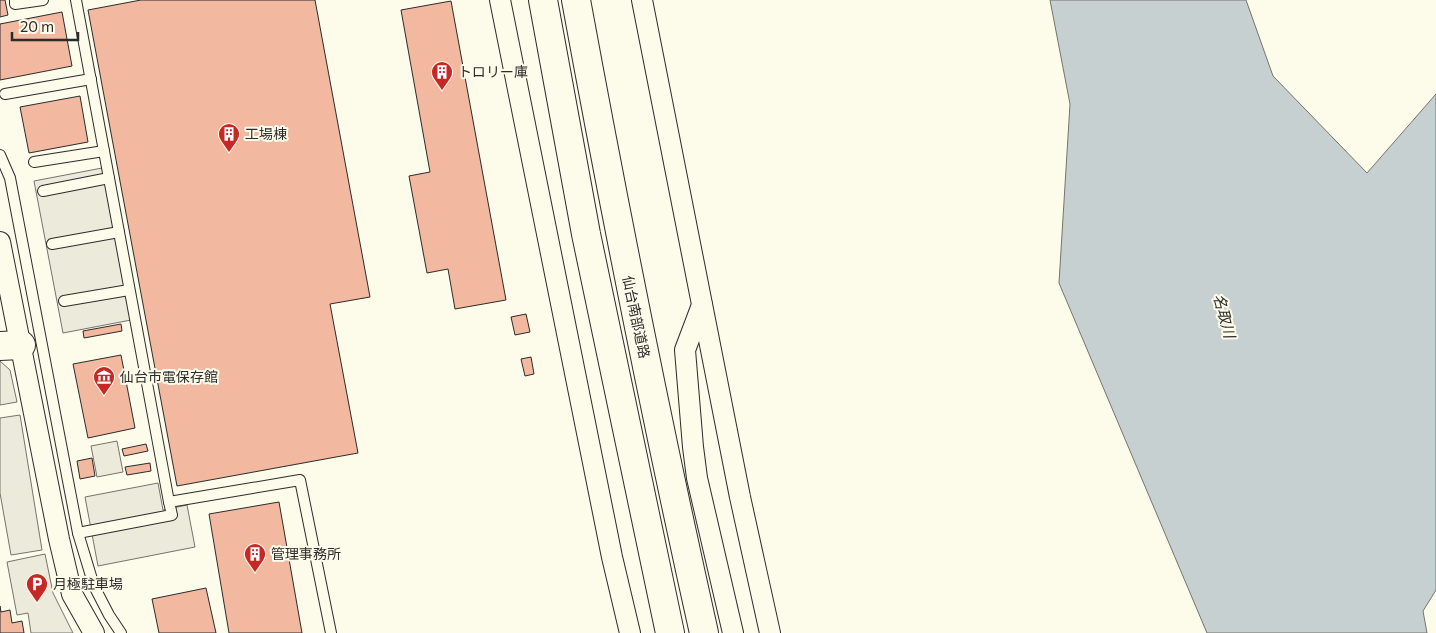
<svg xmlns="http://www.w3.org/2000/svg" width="1436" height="633" font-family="Commissioner,'Noto Sans JP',sans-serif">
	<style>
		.parking { fill: #eceadb; stroke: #74746e }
		.water { fill: #c7d0d0; stroke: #74746e }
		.building { fill: #f2b8a0; stroke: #2b2b2b }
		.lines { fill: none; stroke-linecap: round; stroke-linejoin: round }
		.lane-casing { stroke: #2b2b2b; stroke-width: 12 }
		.street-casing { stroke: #2b2b2b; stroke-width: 22 }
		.secondary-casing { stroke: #2b2b2b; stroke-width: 30 }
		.highway-casing { stroke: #2b2b2b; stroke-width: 30 }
		.lane { stroke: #fdfbea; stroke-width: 10 }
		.street { stroke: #fdfbea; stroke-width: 20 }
		.secondary { stroke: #fdfbea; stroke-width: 28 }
		.highway { stroke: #fdfbea; stroke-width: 28 }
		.labels { text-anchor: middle; stroke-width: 4; stroke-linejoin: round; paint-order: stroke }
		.poi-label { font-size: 14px; fill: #2b2b2b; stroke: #fdfbea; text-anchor: start }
		.street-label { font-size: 14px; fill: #2b2b2b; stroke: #fdfbea }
		.water-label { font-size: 15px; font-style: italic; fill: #2b2b2b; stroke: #fdfbea }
	</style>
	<rect width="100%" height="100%" fill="#fdfbea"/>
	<!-- parking -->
	<g class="parking">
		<path d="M102 168 131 320 63 333 34 181Z"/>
		<path d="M0 361 10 370 17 402 0 405Z"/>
		<path d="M20 415 42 550 11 555 0 493V418Z"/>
		<path d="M117 441 123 472 97 477 91 446Z"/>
		<path d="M158 483 163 510 187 505 195 547 98 566 85 497Z"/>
		<path d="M45 554 53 593 73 633H31L28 613 17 615 7 562Z"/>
	</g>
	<!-- water -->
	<path class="water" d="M1050 0H1246L1273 76 1367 173 1436 94V590L1423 611 1427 633H1207L1059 283 1070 104Z"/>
	<!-- building -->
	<g class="building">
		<path d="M0 0H5L8 15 0 17Z"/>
		<path d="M141 0H315L370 297 330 304 358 453 177 486 88 10Z"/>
		<path d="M451 1 506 300 455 309 448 269 427 273 409 176 430 172 401 10Z"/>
		<path d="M62 12 72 66 0 80V24Z"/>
		<path d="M80 96 88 142 29 153 20 107Z"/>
		<path d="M526 314 530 332 515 335 511 317Z"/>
		<path d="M121 324 122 331 84 338 83 331Z"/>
		<path d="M121 355 135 428 88 438 73 364Z"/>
		<path d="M531 357 534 374 525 376 521 359Z"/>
		<path d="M146 444 148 451 124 456 122 449Z"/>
		<path d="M92 458 95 476 80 479 77 461Z"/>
		<path d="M150 463 151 471 127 475 125 467Z"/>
		<path d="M279 502 302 633H229L209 514Z"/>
		<path d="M206 588 216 633H159L152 599Z"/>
		<path d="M0 606 1 612 10 610 12 623 22 621 24 633H0Z"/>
	</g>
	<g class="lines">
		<!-- lane casing -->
		<g class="lane-casing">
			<g id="lane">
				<path d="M15 0V4L43 0"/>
				<path d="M76 0 169 502"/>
				<path d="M5 94 91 79"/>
				<path d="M0 155 10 178 78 533 94 586 109 615 121 633"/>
				<path d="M34 162 104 151"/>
				<path d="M43 191 109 178"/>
				<path d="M52 244 119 232"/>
				<path d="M64 301 129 290"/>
				<path d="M78 533 172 515 169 502 300 480 331 633"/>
			</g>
		</g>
		<!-- street casing -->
		<g class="street-casing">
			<g id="street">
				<path d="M500 0 612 557 630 633"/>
				<path d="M642 0 740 497 770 633"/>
				<path d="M0 242 59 539 72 594 94 633"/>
				<path d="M702 305 685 350 693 447 697 478 733 633"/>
			</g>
		</g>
		<!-- secondary casing -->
		<g class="secondary-casing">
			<path id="secondary" d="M0 346 21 345"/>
		</g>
		<!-- highway casing -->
		<g class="highway-casing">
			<g id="highway">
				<path d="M543 0 586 234 670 633"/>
				<path d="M576 0C615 212 657 423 704 633"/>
			</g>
		</g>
		<!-- lane -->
		<use href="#lane" class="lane"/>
		<!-- street -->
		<use href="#street" class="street"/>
		<!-- secondary -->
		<use href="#secondary" class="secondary"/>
		<!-- highway -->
		<use href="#highway" class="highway"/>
	</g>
	<!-- icons -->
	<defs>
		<g id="building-pin" transform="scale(1.125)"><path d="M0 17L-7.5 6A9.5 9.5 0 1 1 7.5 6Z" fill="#c62828" stroke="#fdfbea"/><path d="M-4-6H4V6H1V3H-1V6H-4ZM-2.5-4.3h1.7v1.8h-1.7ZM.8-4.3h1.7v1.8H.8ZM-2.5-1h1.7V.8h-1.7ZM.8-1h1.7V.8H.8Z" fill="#fff"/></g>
		<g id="museum-pin" transform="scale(1.125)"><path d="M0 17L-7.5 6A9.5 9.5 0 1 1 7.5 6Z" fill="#c62828" stroke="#fdfbea"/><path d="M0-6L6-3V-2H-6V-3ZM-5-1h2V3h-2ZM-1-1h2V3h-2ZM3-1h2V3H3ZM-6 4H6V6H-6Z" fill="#fff"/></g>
		<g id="parking-pin" transform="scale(1.125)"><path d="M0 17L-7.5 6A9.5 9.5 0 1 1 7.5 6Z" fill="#c62828" stroke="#fdfbea"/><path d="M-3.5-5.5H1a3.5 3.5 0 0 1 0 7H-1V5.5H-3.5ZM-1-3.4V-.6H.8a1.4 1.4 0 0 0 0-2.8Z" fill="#fff"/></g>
	</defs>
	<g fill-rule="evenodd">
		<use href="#building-pin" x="442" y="72"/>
		<use href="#building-pin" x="229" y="134"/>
		<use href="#museum-pin" x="104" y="377"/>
		<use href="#building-pin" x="255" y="554"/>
		<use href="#parking-pin" x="37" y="584"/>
	</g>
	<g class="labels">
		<!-- poi labels -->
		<g class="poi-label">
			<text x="458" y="77">トロリー庫</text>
			<text x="245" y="139">工場棟</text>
			<text x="120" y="382">仙台市電保存館</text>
			<text x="271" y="559">管理事務所</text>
			<text x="53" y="589">月極駐車場</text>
		</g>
		<!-- street labels -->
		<g class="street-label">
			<text transform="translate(636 317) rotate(78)" y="5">仙台南部道路</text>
		</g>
		<!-- water labels -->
		<g class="water-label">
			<text transform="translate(1224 316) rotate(75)" y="5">名取川</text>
		</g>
	</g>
	<!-- scale -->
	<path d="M12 32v8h66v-8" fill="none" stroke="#2b2b2b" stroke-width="2.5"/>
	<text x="20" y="32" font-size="15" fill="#2b2b2b" stroke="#fdfbea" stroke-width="4" paint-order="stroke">20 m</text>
</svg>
